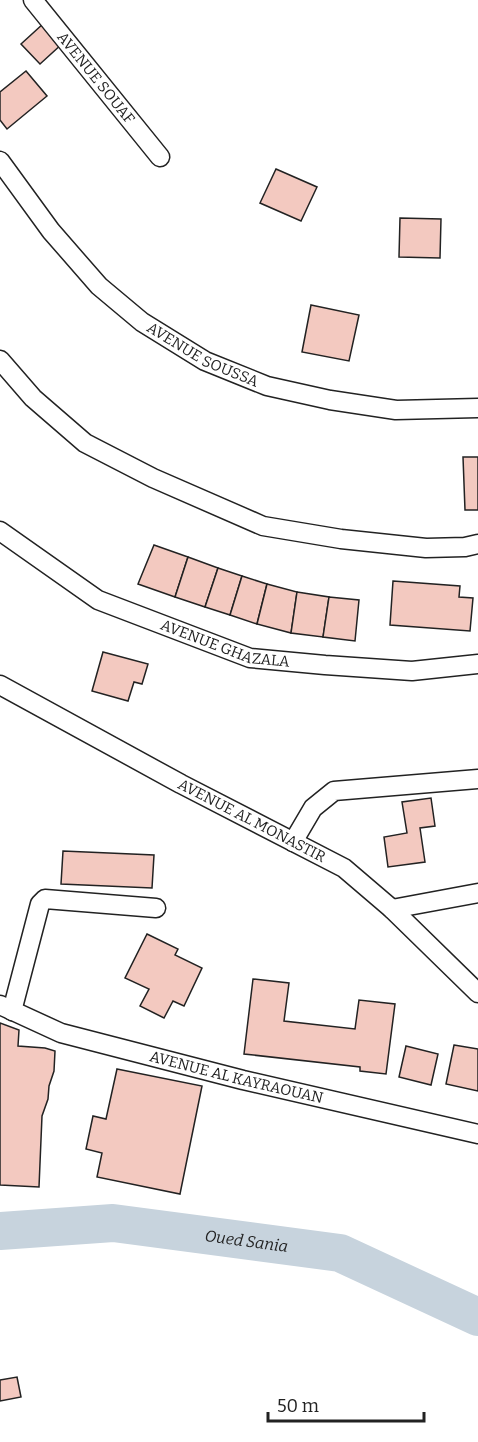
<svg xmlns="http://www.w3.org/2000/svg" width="478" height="1442" font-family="Bitter,serif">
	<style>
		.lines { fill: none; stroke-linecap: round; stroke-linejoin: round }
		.river { stroke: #c7d3dd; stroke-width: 38 }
		.building { fill: #f3c9c0; stroke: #222; stroke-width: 1.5 }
		.minor-casing { stroke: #222; stroke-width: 21 }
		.minor { stroke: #fff; stroke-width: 18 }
		.labels { text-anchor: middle; stroke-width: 4.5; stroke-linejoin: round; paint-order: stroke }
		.street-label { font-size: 15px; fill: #222; stroke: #fff }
		.water-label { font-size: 16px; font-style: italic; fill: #222; stroke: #fff }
	</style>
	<rect width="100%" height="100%" fill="#fff"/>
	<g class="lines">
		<!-- river -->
		<path class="river" id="s1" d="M0 1231 113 1223 340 1253 478 1317"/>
	</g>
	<!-- building -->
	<g class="building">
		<path d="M44 23 63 43 40 64 21 44Z"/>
		<path d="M26 71 47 96 7 129 0 120V92Z"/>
		<path d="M276 169 317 187 301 221 260 203Z"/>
		<path d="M400 218 441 219 440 258 399 257Z"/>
		<path d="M311 305 359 315 349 361 302 352Z"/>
		<path d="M463 457H478V510H465Z"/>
		<path d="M154 545 188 557 175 597 138 584Z"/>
		<path d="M188 557 218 568 205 607 175 597Z"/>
		<path d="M218 568 242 576 230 615 205 607Z"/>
		<path d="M242 576 267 584 257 624 230 615Z"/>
		<path d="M393 581 460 586 459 597 473 598 470 631 390 625Z"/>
		<path d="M267 584 297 592 291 633 257 624Z"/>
		<path d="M297 592 329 597 323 637 291 633Z"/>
		<path d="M329 597 359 600 355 641 323 637Z"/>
		<path d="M103 652 148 664 142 684 134 682 128 701 92 691Z"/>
		<path d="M431 798 435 826 420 828 425 862 388 867 384 837 407 833 402 802Z"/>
		<path d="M63 851 154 855 152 888 61 884Z"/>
		<path d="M147 934 178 949 175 955 202 968 184 1006 173 1001 164 1018 140 1006 149 989 125 978Z"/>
		<path d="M253 979 289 983 284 1021 355 1029 359 1000 395 1004 386 1074 360 1071V1067L244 1054Z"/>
		<path d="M0 1023 19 1030 18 1046 45 1048 55 1051 54 1071 49 1086 48 1099 42 1116 39 1187 0 1185Z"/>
		<path d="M454 1045 478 1049V1091L446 1084Z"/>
		<path d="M406 1046 438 1054 431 1085 399 1077Z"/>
		<path d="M117 1069 202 1086 180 1194 97 1177 102 1153 86 1149 93 1116 106 1119Z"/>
		<path d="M17 1377 21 1397 0 1401V1380Z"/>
	</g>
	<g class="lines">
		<!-- minor casing -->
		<g class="minor-casing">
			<g id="minor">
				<path id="s2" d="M33 0 160 157"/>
				<path id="s3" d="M0 161 51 231 99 286 142 322 205 361 267 386 330 400 396 410 478 408"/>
				<path d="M0 360 33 398 85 443 153 478 263 526 341 539 426 548 465 547 478 544"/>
				<path id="s4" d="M0 531 98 600 250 658 325 665 412 671 478 664"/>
				<path id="s5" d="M0 685 181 784 344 868 392 909 478 993"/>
				<path d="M293 842 313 808 334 791 478 779"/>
				<path d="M392 909 478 893"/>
				<path id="s6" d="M0 1005 61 1033 243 1080 478 1134"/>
				<path d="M12 1011 40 904 45 899 156 908"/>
			</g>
		</g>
		<!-- minor -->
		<use href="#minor" class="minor"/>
	</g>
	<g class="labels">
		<!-- street labels -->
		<g class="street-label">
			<text dy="5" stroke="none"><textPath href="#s2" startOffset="100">AVENUE SOUAF</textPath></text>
			<text dy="5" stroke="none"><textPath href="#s3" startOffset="285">AVENUE SOUSSA</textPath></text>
			<text dy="5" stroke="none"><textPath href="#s4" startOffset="255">AVENUE GHAZALA</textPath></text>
			<text dy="5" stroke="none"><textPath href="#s5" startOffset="286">AVENUE AL MONASTIR</textPath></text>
			<text dy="5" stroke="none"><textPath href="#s6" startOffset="248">AVENUE AL KAYRAOUAN</textPath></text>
		</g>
		<!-- water labels -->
		<g class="water-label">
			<text dy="6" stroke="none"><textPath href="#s1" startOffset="248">Oued Sania</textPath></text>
		</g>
	</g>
	<!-- scale -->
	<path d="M268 1412v9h156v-9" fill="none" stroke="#222222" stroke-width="3"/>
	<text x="277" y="1412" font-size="18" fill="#222222" stroke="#ffffff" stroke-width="4.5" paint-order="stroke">50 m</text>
</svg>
